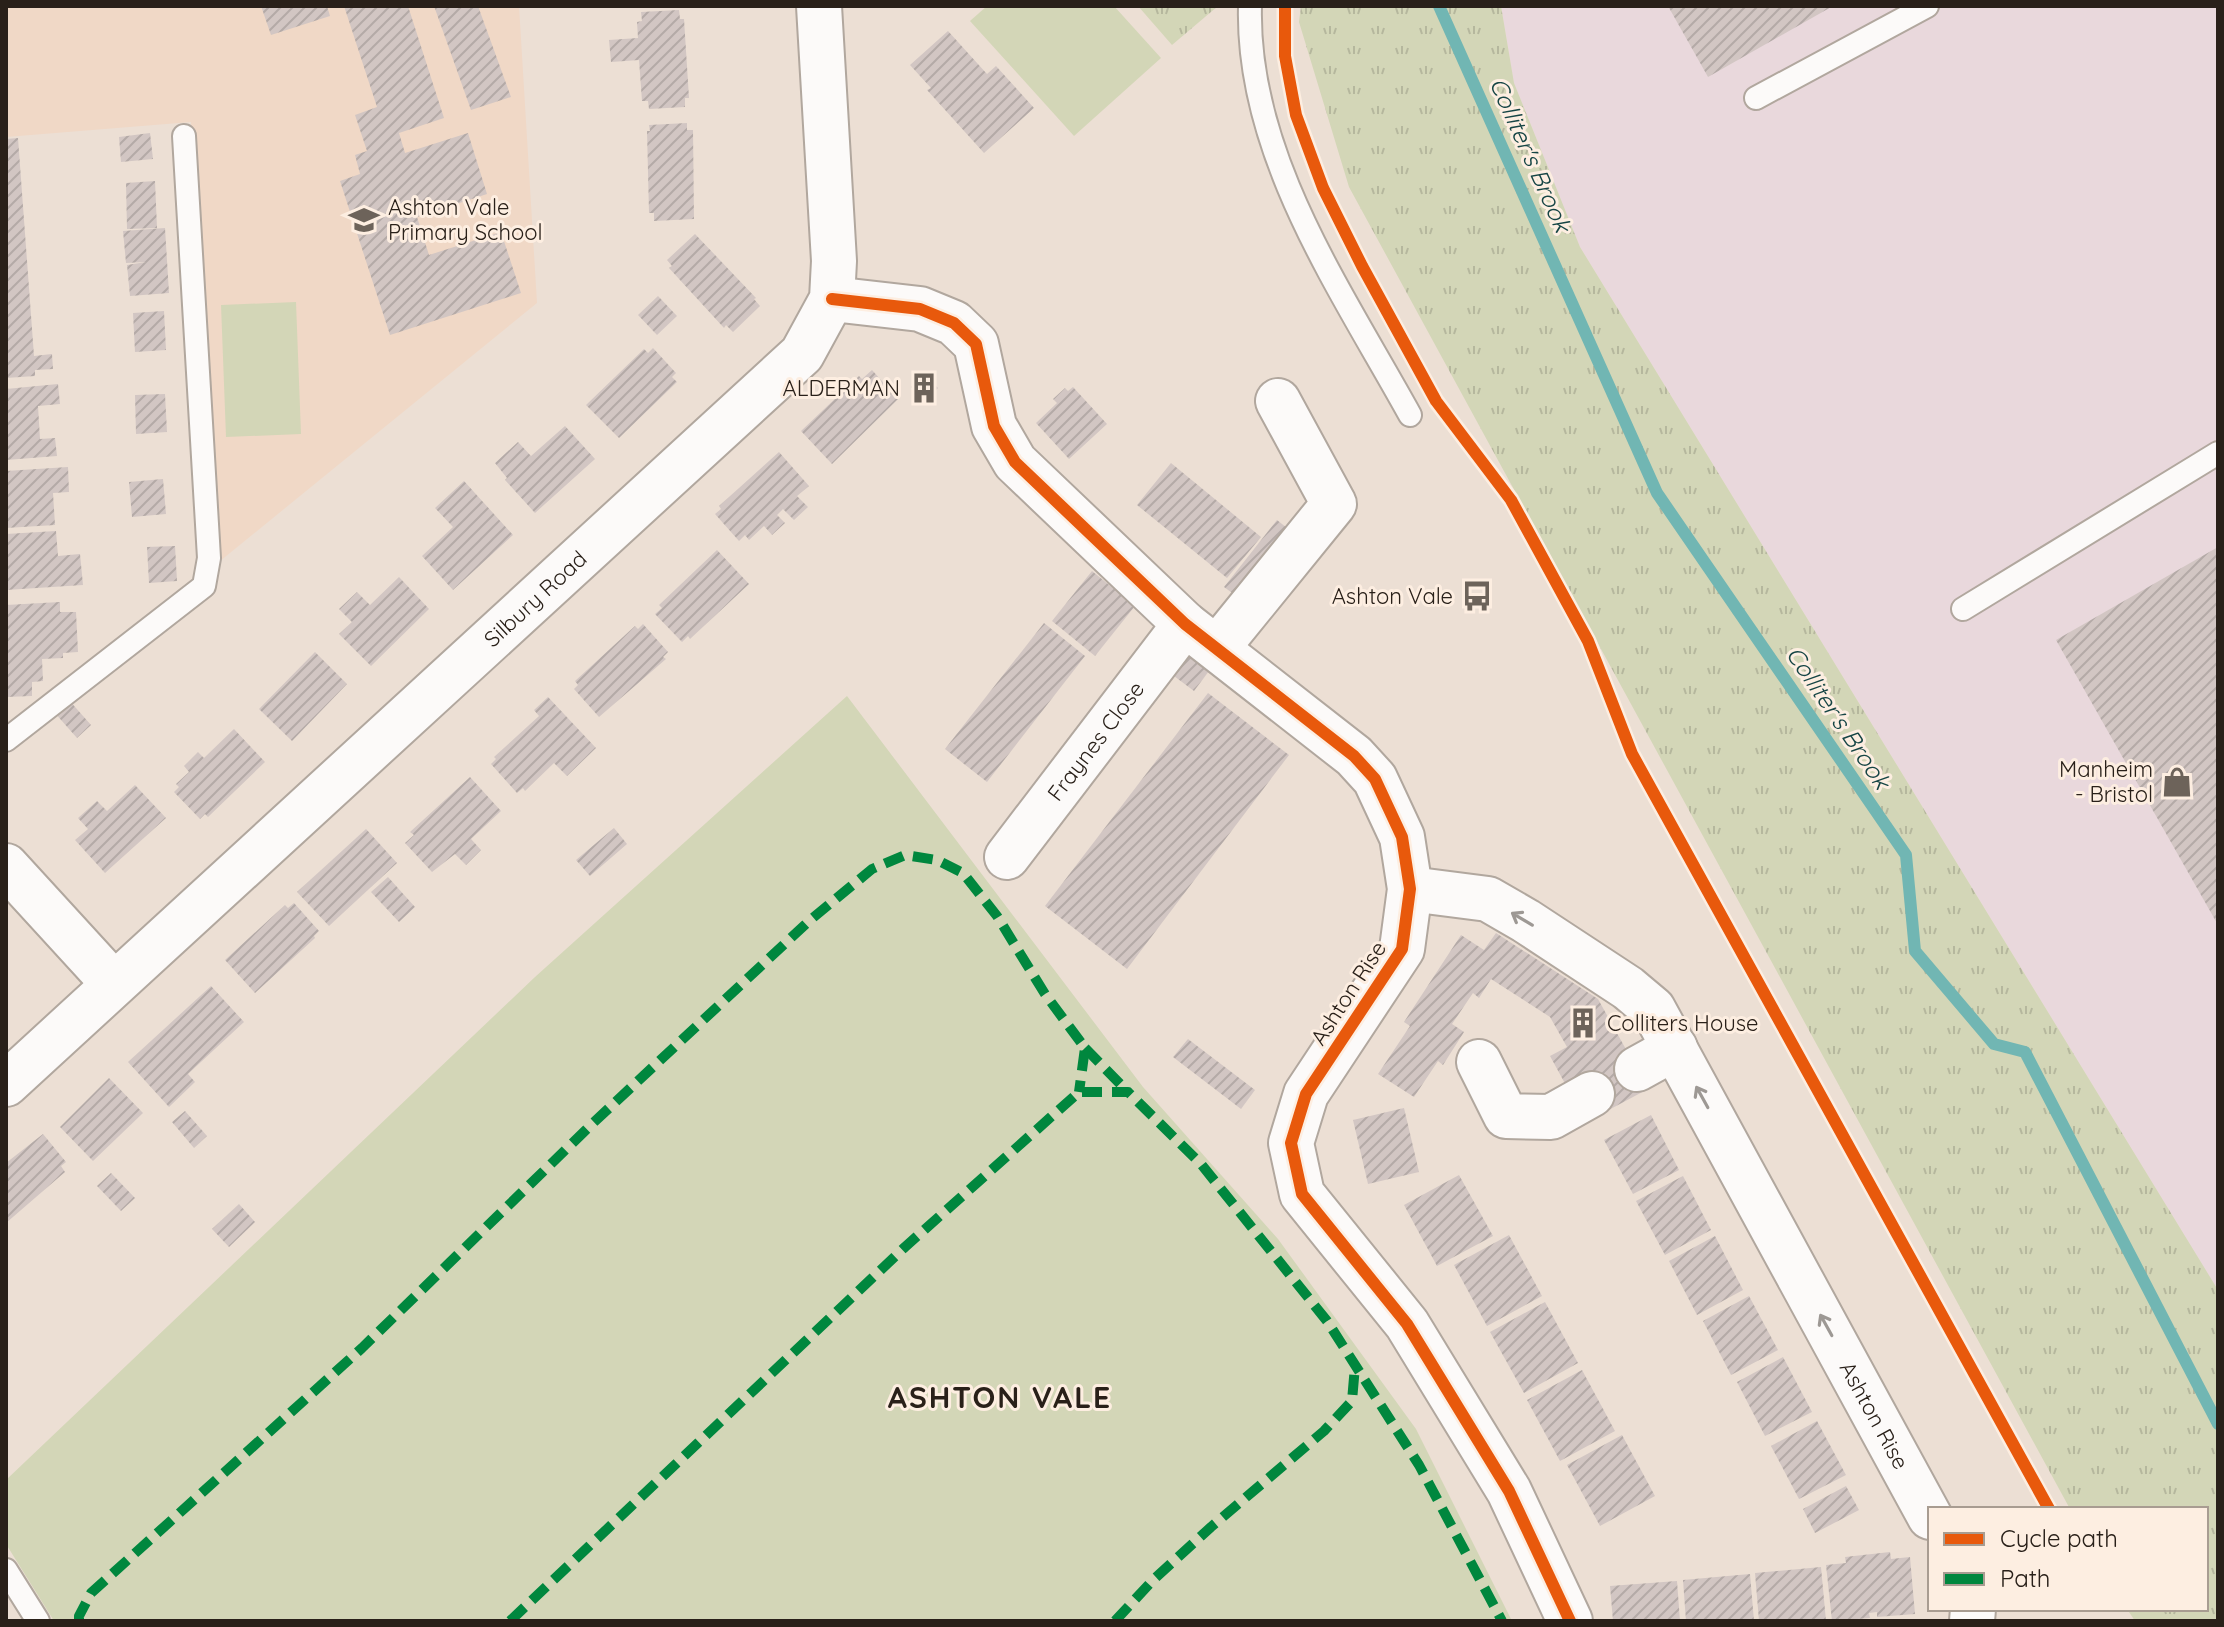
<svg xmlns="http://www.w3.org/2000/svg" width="2224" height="1627" font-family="Quicksand,sans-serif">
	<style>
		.built { fill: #f0d8c6 }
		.industrial { fill: #e9d8dc }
		.grass { fill: url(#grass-tufts) }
		.green { fill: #d3d6b7 }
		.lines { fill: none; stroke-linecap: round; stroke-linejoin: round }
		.stream { stroke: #71b6b3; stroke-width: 12 }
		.building { fill: url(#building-hatch) }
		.lane-casing { stroke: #b1a79e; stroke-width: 26 }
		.street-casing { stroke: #b1a79e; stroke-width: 48 }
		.lane { stroke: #fcfaf9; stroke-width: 22 }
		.street { stroke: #fcfaf9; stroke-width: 44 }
		.quiet { stroke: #00873e; stroke-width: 10; stroke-dasharray: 20 10; stroke-linecap: butt }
		.cycleway-casing { stroke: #fdeee1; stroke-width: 17 }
		.cycleway { stroke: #e8590c; stroke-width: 12 }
		.oneway { stroke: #9d9894 }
		.labels { text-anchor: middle; stroke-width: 6; stroke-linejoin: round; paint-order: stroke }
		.poi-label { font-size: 22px; fill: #292019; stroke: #fdeee1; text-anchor: end }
		.street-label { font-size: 22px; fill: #292019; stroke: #fdeee1 }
		.water-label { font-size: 24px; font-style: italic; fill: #164545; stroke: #fdeee1 }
		.district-label { font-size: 30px; font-weight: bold; letter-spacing: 2px; fill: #292019; stroke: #fdeee1 }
	</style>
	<defs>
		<pattern id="grass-tufts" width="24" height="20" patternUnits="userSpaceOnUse" patternTransform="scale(2)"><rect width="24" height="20" fill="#d3d6b7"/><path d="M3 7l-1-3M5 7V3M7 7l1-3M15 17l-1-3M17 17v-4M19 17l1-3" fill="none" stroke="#b5b79d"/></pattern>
		<pattern id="building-hatch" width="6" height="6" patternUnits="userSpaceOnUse" patternTransform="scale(2)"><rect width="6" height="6" fill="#d2c6c3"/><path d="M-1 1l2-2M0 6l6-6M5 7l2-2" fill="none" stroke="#b4aaa7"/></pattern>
	</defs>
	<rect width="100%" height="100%" fill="#ecdfd4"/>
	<!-- built -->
	<path class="built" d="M6 6H519L537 303 214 566 191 122 6 137Z"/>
	<!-- industrial -->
	<path class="industrial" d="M1501 6H2218V1290L1580 247 1514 83Z"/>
	<!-- grass -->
	<g class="grass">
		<path d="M1138 6H1218L1172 45Z"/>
		<path d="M1301 6H1501L1514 83 1580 247 2218 1290V1621H2135L2127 1609H2206V1509H2070L1349 187 1299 22Z"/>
	</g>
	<!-- green -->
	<g class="green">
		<path d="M987 6H1114L1161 58 1074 136 970 21Z"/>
		<path d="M296 302 301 434 226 437 221 305Z"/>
		<path d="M847 696 1143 1087 1278 1239 1416 1429 1512 1621H54L6 1544V1480L535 977Z"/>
	</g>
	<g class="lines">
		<!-- stream -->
		<path class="stream" d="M1439 6 1657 493 1906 855 1915 951 1994 1044 2025 1052 2218 1424"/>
	</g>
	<!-- building -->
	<g class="building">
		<path d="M261 6H327L330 16 271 35Z"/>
		<path d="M344 6H408L444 118 399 133 405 153 468 133 487 194 417 217 429 255 501 232 521 293 390 335 340 181 360 174 355 155 367 151 355 115 377 107Z"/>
		<path d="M434 6H478L511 97 471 110Z"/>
		<path d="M1668 6H1833L1708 77Z"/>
		<path d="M679 10 680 19H684L689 98H685V107L649 109 648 101H642L639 60 611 62 609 40 638 38 637 22 642 21 641 12Z"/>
		<path d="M948 31 987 74 996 66 1034 108 984 153 927 90 931 88 910 65Z"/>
		<path d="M687 123V130H693L694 219 654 221V213H649L647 131H650L649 125Z"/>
		<path d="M150 133 153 159 121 162 119 137Z"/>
		<path d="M18 138 34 356 52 354 53 369 35 370V376L6 378V139Z"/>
		<path d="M155 181 157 228 127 229 126 183Z"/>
		<path d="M165 228 169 293 130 296 127 265 146 262 126 263 123 231Z"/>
		<path d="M695 234 756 298 754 299 760 306 733 332 726 325 724 328 669 268 672 266 667 260Z"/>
		<path d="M658 296 677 316 657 335 638 315Z"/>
		<path d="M164 311 166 350 135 352 133 313Z"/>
		<path d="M653 348 676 373 672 377 677 382 619 438 586 405 644 349 648 353Z"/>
		<path d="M872 370 898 399 832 464 801 431 859 376 862 379Z"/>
		<path d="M924 374 938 388 925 401 911 387Z"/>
		<path d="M58 384 60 404 38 406 40 439 55 438 57 456 6 460V389Z"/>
		<path d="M1073 387 1107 424 1069 459 1036 423 1057 403 1053 399 1065 388 1068 391Z"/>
		<path d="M165 394 167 432 136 434 135 395Z"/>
		<path d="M565 426 595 459 535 513 505 480 507 478 495 463 518 442 531 456Z"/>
		<path d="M779 452 809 486 797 496 808 507 794 520 783 509 777 515 785 523 772 535 764 526 749 540 745 535 739 541 715 514 721 509 719 506Z"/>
		<path d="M1171 463 1261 537 1227 578 1137 505Z"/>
		<path d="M68 467 69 492 53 493 55 525 6 528V471Z"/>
		<path d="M163 479 166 514 132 517 129 482Z"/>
		<path d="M464 481 513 535 453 590 422 556 453 527 435 508Z"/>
		<path d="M1277 520 1287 528 1235 595 1224 587Z"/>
		<path d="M56 531 58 556 80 554 83 585 6 590V534Z"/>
		<path d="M175 546 177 581 149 583 147 547Z"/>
		<path d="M2218 547V925L2056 640Z"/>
		<path d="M717 550 749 584 690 639 688 636 682 642 655 614 662 608 659 605Z"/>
		<path d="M1092 571 1135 606 1095 656 1052 621Z"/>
		<path d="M399 577 429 609 371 666 339 634 352 622 339 609 357 592 370 605Z"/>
		<path d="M60 602V612H76L78 652 63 653V658L42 659 43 681 32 682V696L6 697V605Z"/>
		<path d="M1044 623 1085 656 987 782 945 749Z"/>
		<path d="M643 624 668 652 663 657 666 659 599 717 574 689 578 685 575 681 635 626 638 629Z"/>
		<path d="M315 652 347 684 292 741 259 709Z"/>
		<path d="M1190 656 1209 671 1194 691 1174 676Z"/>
		<path d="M1208 693 1289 755 1127 969 1045 906Z"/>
		<path d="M548 697 596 748 567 776 554 763 525 791 523 788 517 793 491 764 496 759 494 757 539 716 534 710Z"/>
		<path d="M68 699 91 725 77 738 54 712Z"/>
		<path d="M234 729 265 762 208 817 205 814 200 819 174 792 179 787 176 784 189 772 184 766 198 752 204 758Z"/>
		<path d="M470 777 501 811 471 839 481 850 466 865 455 854 432 872 405 843 414 835 410 832Z"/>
		<path d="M135 785 166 818 105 873 75 840 88 829 78 818 97 801 107 811Z"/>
		<path d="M614 828 627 844 590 876 576 860Z"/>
		<path d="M366 829 397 863 329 926 297 892Z"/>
		<path d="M388 877 415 907 399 922 371 892Z"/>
		<path d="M294 903 319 931 314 936 315 938 255 993 225 960 285 905 288 908Z"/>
		<path d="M1496 933 1598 999 1648 1089 1603 1113 1568 1089 1550 1056 1567 1047 1550 1017 1491 979 1479 998 1473 993 1452 1024 1464 1032 1443 1065 1438 1061 1414 1097 1378 1074 1410 1026 1404 1022 1461 935 1484 950Z"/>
		<path d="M211 986 244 1022 188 1074 195 1082 169 1107 128 1062Z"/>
		<path d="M1188 1039 1255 1090 1241 1109 1173 1057Z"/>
		<path d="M109 1078 143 1113 93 1161 60 1127Z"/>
		<path d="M1404 1108 1419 1172 1368 1184 1353 1120Z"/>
		<path d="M185 1111 207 1136 194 1148 172 1122Z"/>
		<path d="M1651 1115 1679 1170 1633 1194 1604 1140Z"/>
		<path d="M43 1134 66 1162 61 1166 65 1172 6 1223V1163Z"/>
		<path d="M111 1173 135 1198 121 1211 97 1186Z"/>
		<path d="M1459 1175 1493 1236 1437 1266 1404 1205Z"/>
		<path d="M1683 1176 1711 1230 1665 1255 1636 1201Z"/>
		<path d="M239 1204 255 1222 229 1247 212 1229Z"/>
		<path d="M1509 1235 1542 1296 1487 1326 1454 1265Z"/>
		<path d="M1715 1236 1743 1290 1697 1315 1669 1261Z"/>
		<path d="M1749 1296 1778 1350 1731 1375 1703 1321Z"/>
		<path d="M1545 1302 1578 1363 1524 1393 1490 1332Z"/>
		<path d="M1783 1357 1812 1412 1765 1436 1737 1382Z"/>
		<path d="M1582 1370 1615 1431 1560 1461 1527 1400Z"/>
		<path d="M1817 1421 1846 1475 1799 1499 1771 1446Z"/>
		<path d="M1622 1435 1655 1496 1600 1526 1567 1465Z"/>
		<path d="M1846 1486 1859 1510 1815 1533 1803 1509Z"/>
		<path d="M1890 1552 1891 1559 1910 1557 1915 1614 1877 1617V1612L1869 1613 1870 1618 1832 1621 1826 1565 1846 1563 1845 1557Z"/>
		<path d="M1821 1567 1826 1621H1759L1755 1573Z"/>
		<path d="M1750 1574 1754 1621H1686L1683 1580Z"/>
		<path d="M1677 1581 1680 1621H1613L1610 1586Z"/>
	</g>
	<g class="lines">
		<!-- lane casing -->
		<g class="lane-casing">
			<g id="lane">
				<path d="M1250 6C1246 154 1341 290 1410 415"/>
				<path d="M1756 98 1927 6"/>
				<path d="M1963 609 2218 453"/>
				<path d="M6 740 204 586 209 558 184 136"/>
				<path d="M6 1570 38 1621"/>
			</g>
		</g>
		<!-- street casing -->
		<g class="street-casing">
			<g id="street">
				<path d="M832 299 920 309 954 323 976 344 994 426 1015 462 1185 624 1354 756 1375 779 1402 837 1410 889 1402 949 1306 1094 1291 1143 1302 1194 1407 1324 1509 1491 1570 1621"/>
				<path d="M1217 648 1334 504 1278 401"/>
				<path id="s1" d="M1007 857 1185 624"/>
				<path d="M6 866 114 984"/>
				<path id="s2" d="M1410 889 1488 899 1526 921 1628 988 1653 1009 1930 1517"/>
				<path d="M1479 1062 1506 1116 1551 1117 1592 1094"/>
				<path d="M1637 1069 1675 1048"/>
				<path id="s3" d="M6 1084 802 354 832 299 834 261 819 6"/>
				<path d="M1972 1621 1973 1609"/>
			</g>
		</g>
		<!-- lane -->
		<use href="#lane" class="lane"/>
		<!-- street -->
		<use href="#street" class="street"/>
		<!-- quiet -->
		<g class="quiet">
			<path d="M1085 1048 1128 1092"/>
			<path d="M79 1621V1616L91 1593 362 1348 592 1124 809 921 872 869 905 855 937 860 963 873 997 916 1045 994 1085 1048 1079 1092"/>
			<path d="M510 1621 905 1247 1079 1092H1128L1201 1164 1327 1321 1419 1465 1502 1621"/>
			<path d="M1115 1621 1153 1580 1211 1527 1324 1431 1352 1401 1355 1366"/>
		</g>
		<!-- cycleway casing -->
		<g class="cycleway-casing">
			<g id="cycleway">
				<path d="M1285 6V56L1296 115 1323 188 1362 266 1436 401 1511 500 1588 641 1632 754 2049 1509"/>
				<path d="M832 299 920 309 954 323 976 344 994 426 1015 462 1185 624 1354 756 1375 779 1402 837 1410 889 1402 949 1306 1094 1291 1143 1302 1194 1407 1324 1509 1491 1570 1621"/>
			</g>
		</g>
		<!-- cycleway -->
		<use href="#cycleway" class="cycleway"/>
	</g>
	<!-- one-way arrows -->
	<defs><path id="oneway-shaft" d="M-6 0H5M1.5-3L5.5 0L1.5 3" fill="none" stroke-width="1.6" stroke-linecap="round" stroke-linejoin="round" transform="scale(2)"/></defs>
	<g class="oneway">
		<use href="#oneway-shaft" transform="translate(1522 919) rotate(-149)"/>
		<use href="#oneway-shaft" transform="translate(1702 1097) rotate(-119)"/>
		<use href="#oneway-shaft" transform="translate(1826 1325) rotate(-119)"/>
	</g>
	<!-- icons -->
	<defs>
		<g id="school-bare" transform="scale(2.4)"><path d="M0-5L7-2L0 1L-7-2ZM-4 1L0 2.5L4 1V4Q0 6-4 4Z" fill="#6d635a" stroke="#fdeee1" stroke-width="2.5" paint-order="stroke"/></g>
		<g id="building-bare" transform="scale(2.4)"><path d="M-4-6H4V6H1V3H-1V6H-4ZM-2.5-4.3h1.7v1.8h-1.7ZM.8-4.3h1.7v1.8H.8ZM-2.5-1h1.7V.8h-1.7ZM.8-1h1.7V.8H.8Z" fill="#6d635a" stroke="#fdeee1" stroke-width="2.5" paint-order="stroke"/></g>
		<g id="bus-bare" transform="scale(2.4)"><path d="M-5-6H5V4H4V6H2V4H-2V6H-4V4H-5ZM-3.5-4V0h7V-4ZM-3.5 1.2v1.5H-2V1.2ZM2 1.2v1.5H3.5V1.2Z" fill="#6d635a" stroke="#fdeee1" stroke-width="2.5" paint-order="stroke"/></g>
		<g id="shop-bare" transform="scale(2.4)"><path d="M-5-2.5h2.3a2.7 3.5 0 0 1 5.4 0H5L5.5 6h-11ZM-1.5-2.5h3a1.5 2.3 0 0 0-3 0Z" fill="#6d635a" stroke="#fdeee1" stroke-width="2.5" paint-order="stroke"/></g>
	</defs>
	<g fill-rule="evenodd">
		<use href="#school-bare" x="364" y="220"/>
		<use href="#building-bare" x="924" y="388"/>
		<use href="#bus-bare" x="1477" y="596"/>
		<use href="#shop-bare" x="2177" y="782"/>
		<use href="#building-bare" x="1583" y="1023"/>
	</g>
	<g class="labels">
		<!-- poi labels -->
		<g class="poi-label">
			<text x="388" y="215" text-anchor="start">Ashton Vale<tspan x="388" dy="25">Primary School</tspan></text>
			<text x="900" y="396">ALDERMAN</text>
			<text x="1453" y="604">Ashton Vale</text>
			<text x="2153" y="777">Manheim<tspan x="2153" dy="25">- Bristol</tspan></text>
			<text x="1607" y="1031" text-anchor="start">Colliters House</text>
		</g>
		<!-- street labels -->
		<g class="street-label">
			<text dy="8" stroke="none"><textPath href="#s3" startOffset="718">Silbury Road</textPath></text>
			<text dy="8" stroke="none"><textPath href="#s1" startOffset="146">Fraynes Close</textPath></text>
			<text transform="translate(1348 993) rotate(-57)" y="8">Ashton Rise</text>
			<text dy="8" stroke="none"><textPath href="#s2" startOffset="740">Ashton Rise</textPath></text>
		</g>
		<!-- water labels -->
		<g class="water-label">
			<text transform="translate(1530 155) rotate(66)" y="8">Colliter's Brook</text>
			<text transform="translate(1838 718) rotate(56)" y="8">Colliter's Brook</text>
		</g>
		<!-- district labels -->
		<g class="district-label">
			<text x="1000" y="1408">ASHTON VALE</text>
		</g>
	</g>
	<!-- border -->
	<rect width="2224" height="1627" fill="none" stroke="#292019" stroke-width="16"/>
	<!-- legend -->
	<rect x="1928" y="1507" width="280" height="104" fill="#fdeee1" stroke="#a89c91" stroke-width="2"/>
	<rect x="1944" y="1533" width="40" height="12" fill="#e8590c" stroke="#a89c91" stroke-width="2"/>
	<text x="2000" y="1547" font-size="24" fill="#292019">Cycle path</text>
	<rect x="1944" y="1573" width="40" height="12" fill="#00873e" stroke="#a89c91" stroke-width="2"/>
	<text x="2000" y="1587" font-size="24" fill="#292019">Path</text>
</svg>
